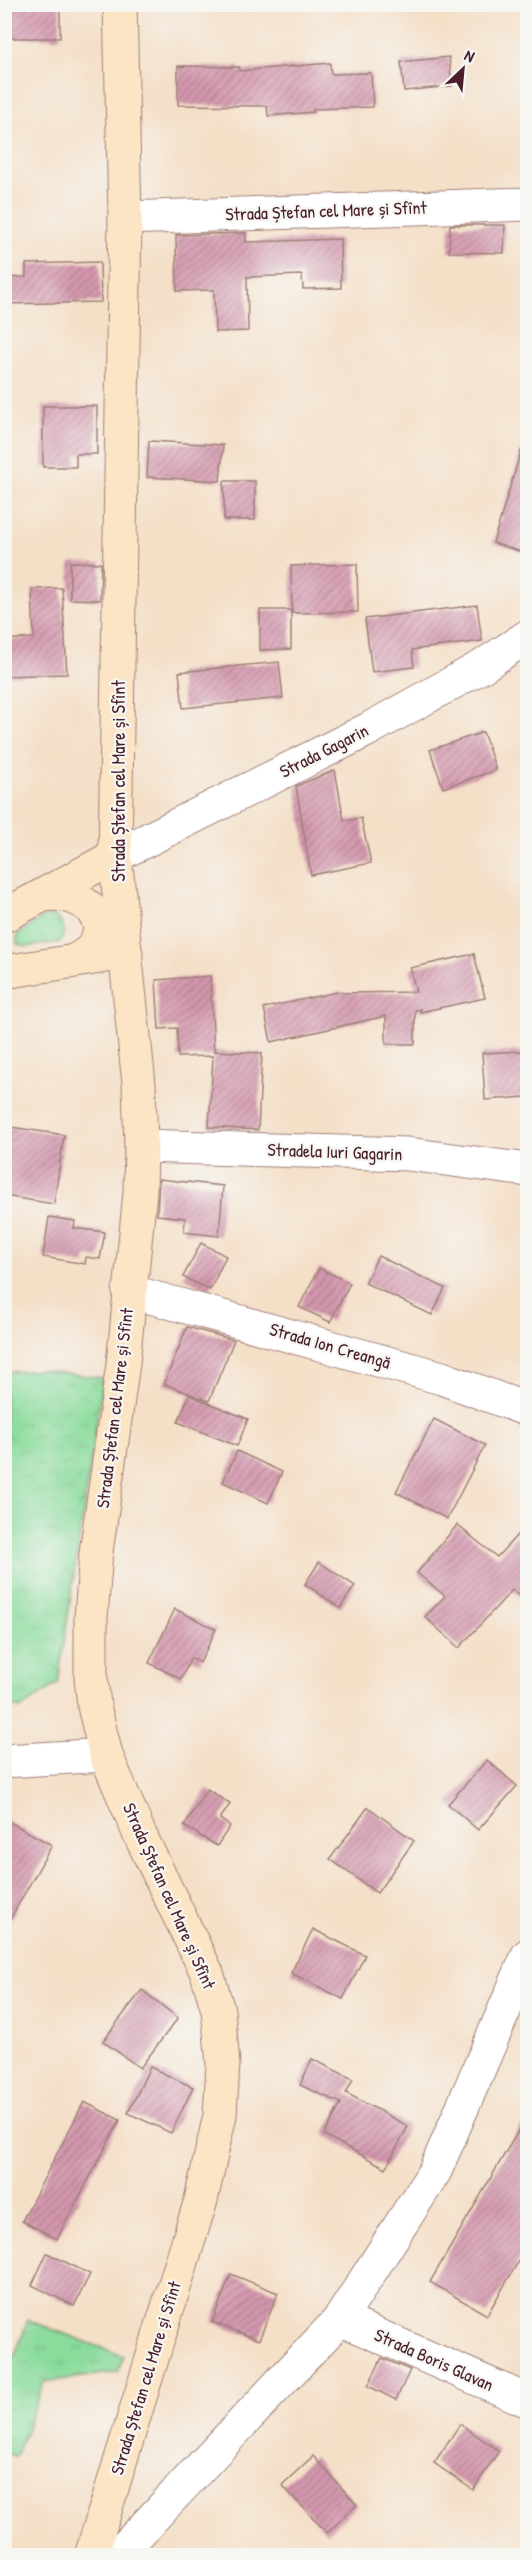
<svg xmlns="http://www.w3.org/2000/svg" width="532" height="2560" font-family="'Patrick Hand',sans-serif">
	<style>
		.grass { fill: url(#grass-tufts); stroke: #6a7d64; stroke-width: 1.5 }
		.park { fill: url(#park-crowns); stroke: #6a7d64; stroke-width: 1.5 }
		.building { fill: url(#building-hatch) }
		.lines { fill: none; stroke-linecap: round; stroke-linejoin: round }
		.street-casing { stroke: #9f7f79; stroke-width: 35 }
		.secondary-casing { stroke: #9f7f79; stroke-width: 35 }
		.street { stroke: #fff; stroke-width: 33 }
		.secondary { stroke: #fce5c4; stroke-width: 33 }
		.labels { text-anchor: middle; stroke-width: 4.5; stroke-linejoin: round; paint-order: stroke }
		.street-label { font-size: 18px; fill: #4a1f2b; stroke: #f6f6f2 }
	</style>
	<defs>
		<pattern id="grass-tufts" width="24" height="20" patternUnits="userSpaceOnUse" patternTransform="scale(1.5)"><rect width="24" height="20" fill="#8adb9c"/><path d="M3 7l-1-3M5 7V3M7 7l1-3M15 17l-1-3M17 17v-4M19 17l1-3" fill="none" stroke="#79bc87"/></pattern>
		<pattern id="park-crowns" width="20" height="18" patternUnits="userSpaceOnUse" patternTransform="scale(1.5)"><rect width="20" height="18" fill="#8adb9c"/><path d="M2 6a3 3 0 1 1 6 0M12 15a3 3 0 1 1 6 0" fill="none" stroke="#79bc87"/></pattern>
		<pattern id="building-hatch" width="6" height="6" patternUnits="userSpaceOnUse" patternTransform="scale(1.5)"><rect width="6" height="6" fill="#d498ae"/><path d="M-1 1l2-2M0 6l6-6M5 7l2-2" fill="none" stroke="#ae7b8e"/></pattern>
	</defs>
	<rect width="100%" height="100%" fill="#f6f6f2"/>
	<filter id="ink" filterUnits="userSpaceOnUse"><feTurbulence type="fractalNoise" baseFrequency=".0167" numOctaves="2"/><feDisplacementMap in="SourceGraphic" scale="12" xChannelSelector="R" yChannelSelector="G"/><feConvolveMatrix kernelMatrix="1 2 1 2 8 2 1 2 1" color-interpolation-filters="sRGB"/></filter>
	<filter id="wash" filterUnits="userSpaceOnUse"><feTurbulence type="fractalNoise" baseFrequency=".008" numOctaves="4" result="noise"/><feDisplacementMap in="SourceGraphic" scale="24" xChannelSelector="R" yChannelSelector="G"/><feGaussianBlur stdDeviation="1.35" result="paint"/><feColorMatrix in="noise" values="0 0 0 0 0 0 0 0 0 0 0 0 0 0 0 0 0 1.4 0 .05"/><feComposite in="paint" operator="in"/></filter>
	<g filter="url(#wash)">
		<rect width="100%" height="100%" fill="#f4dfc7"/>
		<!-- grass -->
		<g class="grass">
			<path d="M46 916 56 917C64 924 67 933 59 942L26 947 17 944V935Z"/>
			<path d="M28 2320 123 2356 118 2372 44 2382 16 2457 5 2452V2382Z"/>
		</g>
		<!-- park -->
		<path class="park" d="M41 1370 103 1378 58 1683 20 1709 4 1701 5 1372Z"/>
		<g id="blocks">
			<!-- building -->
			<g class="building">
				<path d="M6 4H60V38H5Z"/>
				<path d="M449 57 452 86 404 91 401 62Z"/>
				<path d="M330 63 331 74 371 73 373 107 313 109 314 112 268 116 267 106 178 105V66L239 67V71Z"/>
				<path d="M450 225H505L504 253 449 252Z"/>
				<path d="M246 233V242L340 239 341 288 303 289 302 275 247 277 248 331 215 332 214 290 177 291 176 235Z"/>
				<path d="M100 262 101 302 4 304V278L26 277V264Z"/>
				<path d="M43 406H97V454H76V467H43Z"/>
				<path d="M149 441 223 445 220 481 147 477Z"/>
				<path d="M521 451 528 452V554L493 543Z"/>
				<rect x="224" y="481" width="31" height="39"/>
				<path d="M70 562 101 563 100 600 70 599Z"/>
				<path d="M357 564 358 612 292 613 291 566Z"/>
				<path d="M62 588 67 674 4 676V640L34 638 32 589Z"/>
				<path d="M477 605 482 641 412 650 414 667 372 672 365 619Z"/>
				<path d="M260 610H291V649L260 650Z"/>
				<path d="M279 662 283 698 183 708 179 672Z"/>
				<path d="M483 732 496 770 443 788 430 750Z"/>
				<path d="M335 770 344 821 361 818 371 863 311 875 296 786Z"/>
				<path d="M474 954 485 998 420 1012V1009L415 1010V1044H386V1016L271 1042 264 1008 341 991 342 993 416 992 410 968Z"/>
				<path d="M210 976 214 1051 262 1053 258 1130 209 1127 213 1056 178 1057 177 1028 159 1029 156 980Z"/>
				<path d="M523 1051 526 1097 485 1100 482 1053Z"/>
				<path d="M4 1126 64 1135 54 1204 4 1196Z"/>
				<path d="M159 1179 223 1186 219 1236 184 1232 185 1218 157 1215Z"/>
				<path d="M49 1217 75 1221 74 1228 105 1232 100 1259 86 1257 85 1264 43 1257Z"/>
				<path d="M201 1243 226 1256 210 1290 183 1277Z"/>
				<path d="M378 1256 445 1288 432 1315 365 1283Z"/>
				<path d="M319 1268 350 1283 330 1322 299 1307Z"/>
				<path d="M187 1327 234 1340 209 1401 164 1384Z"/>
				<path d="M189 1395 248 1419 237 1446 178 1422Z"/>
				<path d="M434 1419 485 1445 447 1519 396 1492Z"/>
				<path d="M237 1451 282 1472 268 1503 223 1482Z"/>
				<path d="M528 1523V1603L512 1590 459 1648 425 1617 445 1596 417 1573 457 1525 497 1557Z"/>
				<path d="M319 1562 355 1586 340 1608 305 1584Z"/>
				<path d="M175 1609 216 1629 200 1663 191 1658 181 1679 149 1663Z"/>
				<path d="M487 1760 517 1786 478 1830 448 1804Z"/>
				<path d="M207 1789 230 1804 220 1819 230 1826 217 1846 184 1826Z"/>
				<path d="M368 1807 414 1841 377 1893 330 1859Z"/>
				<path d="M4 1819 52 1845 4 1930Z"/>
				<path d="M313 1929 365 1955 343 1999 291 1973Z"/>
				<path d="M142 1990 178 2018 140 2068 103 2041Z"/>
				<path d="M312 2059 353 2079 346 2093 408 2126 386 2168 324 2135 341 2103 300 2085Z"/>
				<path d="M150 2067 193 2087 171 2133 128 2113Z"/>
				<path d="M84 2102 120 2120 57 2239 22 2221Z"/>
				<path d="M528 2114V2245L487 2315 430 2282Z"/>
				<path d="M47 2253 90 2274 74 2306 32 2285Z"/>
				<path d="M231 2274 278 2293 259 2340 212 2322Z"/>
				<path d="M382 2358 410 2370 396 2400 368 2386Z"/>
				<path d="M460 2424 499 2451 473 2490 434 2463Z"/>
				<path d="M313 2456 357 2505 327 2533 282 2485Z"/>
			</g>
		</g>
	</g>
	<g filter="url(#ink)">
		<use href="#blocks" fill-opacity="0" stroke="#9f7f79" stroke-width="1.5"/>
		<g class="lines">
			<!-- street casing -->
			<g class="street-casing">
				<g id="street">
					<path d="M125 218 528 204"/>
					<path d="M115 856 367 730 481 667 528 636"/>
					<path d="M141 1146 408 1154 528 1170"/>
					<path d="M129 1291 442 1378 528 1410"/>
					<path d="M4 1761 106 1755"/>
					<path d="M340 2319 528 2401"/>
					<path d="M117 2556 340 2319 435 2171 528 1955"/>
				</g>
			</g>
			<!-- secondary casing -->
			<g class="secondary-casing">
				<g id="secondary">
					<path d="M44 895C93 888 124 937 74 961"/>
					<path d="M4 916 115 856"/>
					<path d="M4 972 126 953"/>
					<path d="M91 2556 201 2200 220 2115 223 2064 218 2010 207 1973 139 1833 106 1755 94 1706 91 1677V1617L96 1552 123 1364 140 1192 141 1146 139 1084 115 856 125 218 120 4"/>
				</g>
			</g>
			<!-- street -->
			<use href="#street" class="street"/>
			<!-- secondary -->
			<use href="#secondary" class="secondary"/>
		</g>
	</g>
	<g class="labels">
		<!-- street labels -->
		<g class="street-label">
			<text transform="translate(326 211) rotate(-2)" y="6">Strada Ștefan cel Mare și Sfînt</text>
			<text transform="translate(324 751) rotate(-27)" y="6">Strada Gagarin</text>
			<text transform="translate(119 781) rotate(-90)" y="6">Strada Ștefan cel Mare și Sfînt</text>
			<text transform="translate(335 1152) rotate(2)" y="6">Stradela Iuri Gagarin</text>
			<text transform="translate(330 1346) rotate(16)" y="6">Strada Ion Creangă</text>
			<text transform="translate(115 1408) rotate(-83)" y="6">Strada Ștefan cel Mare și Sfînt</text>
			<text transform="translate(169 1896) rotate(66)" y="6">Strada Ștefan cel Mare și Sfînt</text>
			<text transform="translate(434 2360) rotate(24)" y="6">Strada Boris Glavan</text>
			<text transform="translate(146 2378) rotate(-73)" y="6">Strada Ștefan cel Mare și Sfînt</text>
		</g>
	</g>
	<!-- margin -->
	<rect width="532" height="2560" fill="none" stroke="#f6f6f2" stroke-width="24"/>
	<!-- north arrow -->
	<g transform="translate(463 69) rotate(26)" stroke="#f6f6f2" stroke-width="4.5" paint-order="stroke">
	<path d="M0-4.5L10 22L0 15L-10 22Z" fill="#4a1f2b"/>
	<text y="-9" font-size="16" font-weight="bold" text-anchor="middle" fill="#4a1f2b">N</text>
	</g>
</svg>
